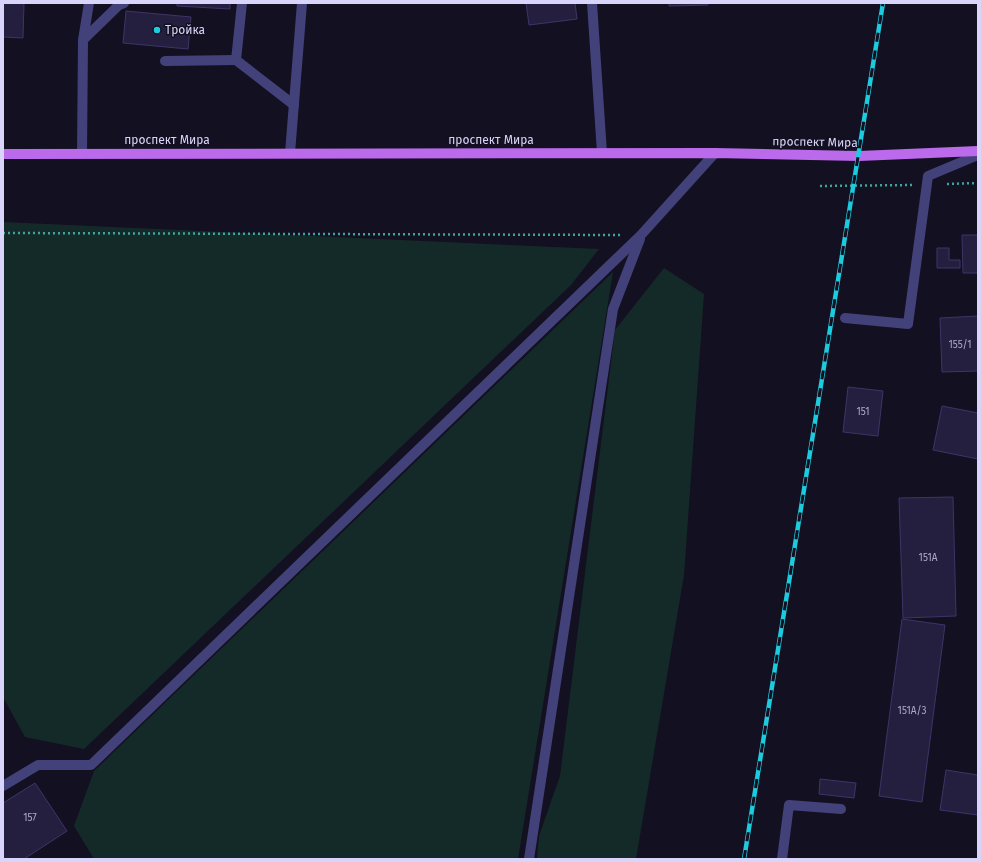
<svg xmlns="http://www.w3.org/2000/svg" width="981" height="862" font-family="'Fira Sans',sans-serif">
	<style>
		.green { fill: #142a29 }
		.building { fill: #251f3f; stroke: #3e3468 }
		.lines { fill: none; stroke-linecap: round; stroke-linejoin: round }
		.path { stroke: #3ea59e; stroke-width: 2.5; stroke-dasharray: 2 3; stroke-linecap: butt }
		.minor { stroke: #43417a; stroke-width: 10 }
		.major { stroke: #bb6aeb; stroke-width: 10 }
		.rail-casing { stroke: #1dcbde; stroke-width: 4.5 }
		.rail { stroke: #131021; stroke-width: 3; stroke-dasharray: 9; stroke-linecap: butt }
		.poi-dot { fill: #1dcbde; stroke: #131021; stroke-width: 1.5 }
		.labels { text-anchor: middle; stroke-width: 3; stroke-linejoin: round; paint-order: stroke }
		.number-label { font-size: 10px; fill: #aca8cb }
		.poi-label { font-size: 12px; fill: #d9d5fa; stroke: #131021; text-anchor: start }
		.street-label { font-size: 12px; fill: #d9d5fa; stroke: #131021 }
	</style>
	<rect width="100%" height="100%" fill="#131021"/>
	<!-- green -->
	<g class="green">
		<path d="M3 222 599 249 571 285 84 749 25 737 3 697Z"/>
		<path d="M664 268 704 294 684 575 636 859H537L539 836 560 776 615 330Z"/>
		<path d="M613 272 518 859H94L74 826 94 771Z"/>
	</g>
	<!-- building -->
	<g class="building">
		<path d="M3 3H24L23 38 3 37Z"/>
		<path d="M177 3H230V9L177 6Z"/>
		<path d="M526 3H575L577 19 529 25Z"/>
		<path d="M669 3H708V5L669 6Z"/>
		<path d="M126 11 191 17 188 49 123 43Z"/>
		<path d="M962 235H978V273H963Z"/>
		<path d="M937 248H949V260H960V268H937Z"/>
		<path d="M978 316V371L942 372 940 318Z"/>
		<path d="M848 387 883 391 878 436 843 432Z"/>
		<path d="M942 406 978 413V459L933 450Z"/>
		<path d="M953 497 956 616 903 618 899 498Z"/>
		<path d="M902 619 945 625 922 802 879 796Z"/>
		<path d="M946 770 978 775V815L940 810Z"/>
		<path d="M820 779 856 783 854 798 819 794Z"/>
		<path d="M35 783 67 831 24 859H3V803Z"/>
	</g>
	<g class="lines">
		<!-- path -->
		<g class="path">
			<path d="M947 184 978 183"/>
			<path d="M820 186 914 185"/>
			<path d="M3 233 620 235"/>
		</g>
		<!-- minor -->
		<g class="minor">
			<path d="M242 3 236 60 294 105"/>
			<path d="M592 3 602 153"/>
			<path d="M83 40 119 5 124 3"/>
			<path d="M165 61 236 60"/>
			<path d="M290 153 302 3"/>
			<path d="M82 154 83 40 89 3"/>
			<path d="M845 318 908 324 928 176 978 155"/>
			<path d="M3 786 38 765H91L641 235 715 153"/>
			<path d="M529 859 613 309 640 239"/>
			<path d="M782 859 789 805 841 809"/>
		</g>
		<!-- major -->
		<path class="major" d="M3 154 715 153 859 156 978 151"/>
		<!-- rail casing -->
		<g class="rail-casing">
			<path id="rail" d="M744 859 883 3"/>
		</g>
		<!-- rail -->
		<use href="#rail" class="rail"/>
	</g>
	<!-- markers -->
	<circle class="poi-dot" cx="157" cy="30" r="4"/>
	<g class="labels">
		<!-- number labels -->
		<g class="number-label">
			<text x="960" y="348">155/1</text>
			<text x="863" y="415">151</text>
			<text x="928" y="561">151А</text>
			<text x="912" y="714">151А/3</text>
			<text x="30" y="821">157</text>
		</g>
		<!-- poi labels -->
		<g class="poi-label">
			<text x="165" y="34">Тройка</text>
		</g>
		<!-- street labels -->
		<g class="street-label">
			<text x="167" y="144">проспект Мира</text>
			<text x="491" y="144">проспект Мира</text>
			<text transform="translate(815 142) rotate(1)" y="4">проспект Мира</text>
		</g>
	</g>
	<!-- border -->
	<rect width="981" height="862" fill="none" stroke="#d9d5fa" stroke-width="8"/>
</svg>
